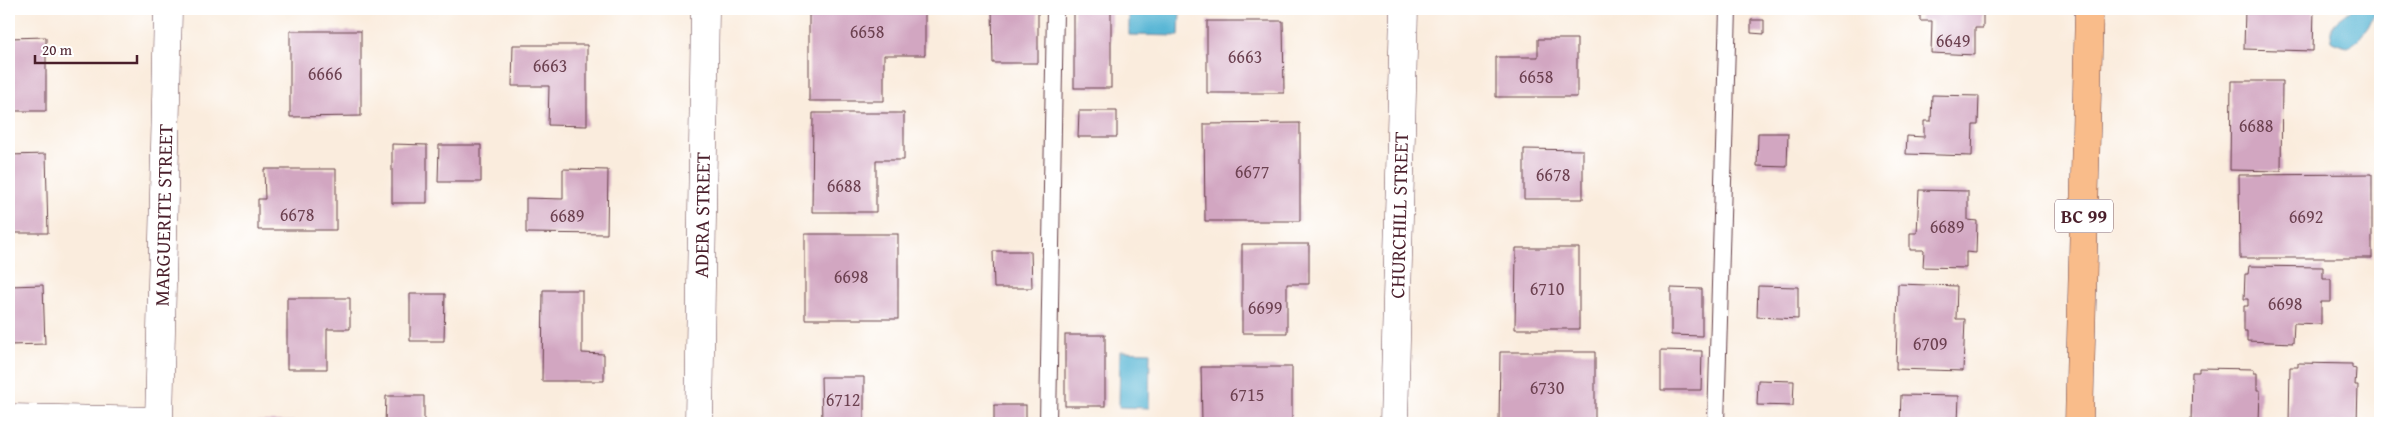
<svg xmlns="http://www.w3.org/2000/svg" width="2389" height="432" font-family="'Gentium Book Plus',serif">
	<style>
		.water { fill: #56b5d4; stroke: #506a80 }
		.building { fill: #d2a6c1 }
		.lines { fill: none; stroke-linecap: round; stroke-linejoin: round }
		.lane-casing { stroke: #643e46; stroke-width: 18 }
		.street-casing { stroke: #643e46; stroke-width: 29 }
		.highway-casing { stroke: #643e46; stroke-width: 29 }
		.lane { stroke: #fff; stroke-width: 16 }
		.street { stroke: #fff; stroke-width: 28 }
		.highway { stroke: #f9bc8a; stroke-width: 28 }
		.labels { text-anchor: middle; stroke-width: 4.5; stroke-linejoin: round; paint-order: stroke }
		.number-label { font-size: 18px; fill: #6c4150 }
		.shield { fill: #fff; stroke: #80626b; stroke-width: 1 }
		.shield-label { font-size: 19px; font-weight: bold; fill: #4a1f2b }
		.street-label { font-size: 20px; fill: #4a1f2b; stroke: #fff }
	</style>
	<rect width="100%" height="100%" fill="#fff"/>
	<filter id="ink" filterUnits="userSpaceOnUse"><feTurbulence type="fractalNoise" baseFrequency=".02" numOctaves="2"/><feDisplacementMap in="SourceGraphic" scale="10" xChannelSelector="R" yChannelSelector="G"/><feConvolveMatrix kernelMatrix="1 2 1 2 8 2 1 2 1" color-interpolation-filters="sRGB"/></filter>
	<filter id="wash" filterUnits="userSpaceOnUse"><feTurbulence type="fractalNoise" baseFrequency=".0096" numOctaves="4" result="noise"/><feDisplacementMap in="SourceGraphic" scale="20" xChannelSelector="R" yChannelSelector="G"/><feGaussianBlur stdDeviation="1.12" result="paint"/><feColorMatrix in="noise" values="0 0 0 0 0 0 0 0 0 0 0 0 0 0 0 0 0 1.4 0 .05"/><feComposite in="paint" operator="in"/></filter>
	<g filter="url(#wash)">
		<rect width="100%" height="100%" fill="#faecdd"/>
		<!-- water -->
		<g class="water">
			<path d="M2352 9H2377L2368 27 2358 40 2350 46 2346 47 2333 42C2325 24 2341 20 2352 9Z"/>
			<path d="M1129 10 1180 11 1179 36 1129 35Z"/>
			<path d="M1120 351 1150 352 1149 408 1119 407Z"/>
		</g>
		<g id="blocks">
			<!-- building -->
			<g class="building">
				<rect x="317" y="9" width="41" height="2"/>
				<path d="M809 9H925V55H884V101H809Z"/>
				<path d="M992 9H1038V63H993Z"/>
				<rect x="1074" y="9" width="37" height="79"/>
				<path d="M1920 9H1983V28H1975V55L1931 53 1932 21H1920Z"/>
				<path d="M2245 9H2314L2313 51 2244 49Z"/>
				<path d="M1751 20H1764V34L1751 33Z"/>
				<path d="M1207 21H1283L1284 93H1207Z"/>
				<path d="M290 31H361V116L290 117Z"/>
				<path d="M46 37V111H9V38Z"/>
				<path d="M1538 39H1577V97H1496V57H1538Z"/>
				<path d="M513 45H587V126L548 125 549 86H512Z"/>
				<path d="M2231 81H2282L2281 171 2230 170Z"/>
				<path d="M1932 95 1979 96 1978 125H1973L1972 156 1906 154 1907 136 1924 137V121H1931Z"/>
				<path d="M1079 111H1117V137H1078Z"/>
				<path d="M813 113H904V160H876V212H812Z"/>
				<path d="M1300 123V221H1205L1204 124Z"/>
				<path d="M1758 133H1788L1787 167 1757 166Z"/>
				<path d="M392 144 427 145V203H392Z"/>
				<path d="M439 145H481V182H438Z"/>
				<path d="M1524 149 1583 150V199H1524Z"/>
				<path d="M46 154 48 233H9V155Z"/>
				<path d="M264 169H336V230H258V199H265Z"/>
				<path d="M563 169 608 170 607 234 526 233V198L563 199Z"/>
				<path d="M2372 174V258H2240L2239 175Z"/>
				<path d="M1919 190 1968 191V220L1977 221 1976 253 1966 252V268L1923 267 1924 250H1910V233H1917Z"/>
				<rect x="805" y="234" width="93" height="85"/>
				<path d="M1242 244H1309V284H1287V333H1242Z"/>
				<path d="M1516 248H1579V329H1515Z"/>
				<path d="M993 251H1031L1032 288H994Z"/>
				<path d="M2249 266 2323 267V279H2331V302H2321V324L2294 323 2293 343 2247 341V331H2244V306H2248V299H2244L2245 274H2248Z"/>
				<path d="M1898 284 1957 286 1956 319H1965L1963 371 1896 369Z"/>
				<path d="M43 285 45 344 9 345V286Z"/>
				<path d="M1758 286 1798 287V319L1757 317Z"/>
				<path d="M1671 288 1702 289V336L1671 335Z"/>
				<path d="M543 290H582V353L604 354V381H542Z"/>
				<path d="M410 294H445L444 341H410Z"/>
				<path d="M287 298H350V329H327V369H287Z"/>
				<rect x="1065" y="335" width="40" height="71"/>
				<path d="M1661 350 1702 351 1701 390H1661Z"/>
				<path d="M1500 352H1595V423H1499Z"/>
				<path d="M2298 363 2352 364V368L2356 369 2355 385H2358L2357 423H2289L2290 367H2298Z"/>
				<path d="M1201 367H1292V423H1202Z"/>
				<path d="M2199 368 2254 369V373H2257V390H2260L2259 423H2191L2192 372H2199Z"/>
				<path d="M821 377H864V422H822Z"/>
				<path d="M1758 380 1794 381 1793 406 1757 405Z"/>
				<path d="M1901 395 1959 396 1958 423H1900Z"/>
				<path d="M386 396H424V423H385Z"/>
				<rect x="994" y="405" width="32" height="18"/>
				<rect x="255" y="421" width="73" height="2"/>
			</g>
		</g>
	</g>
	<g filter="url(#ink)">
		<use href="#blocks" fill-opacity="0" stroke="#643e46" stroke-width="1"/>
		<g class="lines">
			<!-- lane casing -->
			<g class="lane-casing">
				<g id="lane">
					<path d="M1048 423 1055 9"/>
					<path d="M1716 423 1728 9"/>
				</g>
			</g>
			<!-- street casing -->
			<g class="street-casing">
				<g id="street">
					<path d="M9 418 159 421"/>
					<path id="s1" d="M159 423 168 9"/>
					<path id="s2" d="M699 423 705 9"/>
					<path id="s3" d="M1394 423 1404 9"/>
				</g>
			</g>
			<!-- highway casing -->
			<g class="highway-casing">
				<path id="highway" d="M2079 423 2089 9"/>
			</g>
			<!-- lane -->
			<use href="#lane" class="lane"/>
			<!-- street -->
			<use href="#street" class="street"/>
			<!-- highway -->
			<use href="#highway" class="highway"/>
		</g>
	</g>
	<g class="labels">
		<!-- number labels -->
		<g class="number-label">
			<text x="867" y="38">6658</text>
			<text x="1953" y="47">6649</text>
			<text x="1245" y="63">6663</text>
			<text x="550" y="72">6663</text>
			<text x="325" y="80">6666</text>
			<text x="1536" y="83">6658</text>
			<text x="2256" y="132">6688</text>
			<text x="1252" y="178">6677</text>
			<text x="1553" y="181">6678</text>
			<text x="844" y="192">6688</text>
			<text x="297" y="221">6678</text>
			<text x="567" y="222">6689</text>
			<text x="2306" y="223">6692</text>
			<text x="1947" y="233">6689</text>
			<text x="851" y="283">6698</text>
			<text x="1547" y="295">6710</text>
			<text x="2285" y="310">6698</text>
			<text x="1265" y="314">6699</text>
			<text x="1930" y="350">6709</text>
			<text x="1547" y="394">6730</text>
			<text x="1247" y="401">6715</text>
			<text x="843" y="406">6712</text>
		</g>
		<!-- shield labels -->
		<rect class="shield" x="2055" y="199.5" width="58" height="33" rx="4"/>
		<g class="shield-label">
			<text x="2084" y="223">BC 99</text>
		</g>
		<!-- street labels -->
		<g class="street-label">
			<text dy="7" stroke="none"><textPath href="#s1" startOffset="208">MARGUERITE STREET</textPath></text>
			<text dy="7" stroke="none"><textPath href="#s2" startOffset="208">ADERA STREET</textPath></text>
			<text dy="7" stroke="none"><textPath href="#s3" startOffset="208">CHURCHILL STREET</textPath></text>
		</g>
	</g>
	<!-- margin -->
	<rect width="2389" height="432" fill="none" stroke="#fff" stroke-width="30"/>
	<!-- scale -->
	<path d="M35 55v8h102v-8" fill="none" stroke="#4a1f2b" stroke-width="2.5"/>
	<text x="42" y="55" font-size="15" fill="#4a1f2b" stroke="#ffffff" stroke-width="4" paint-order="stroke">20 m</text>
</svg>
